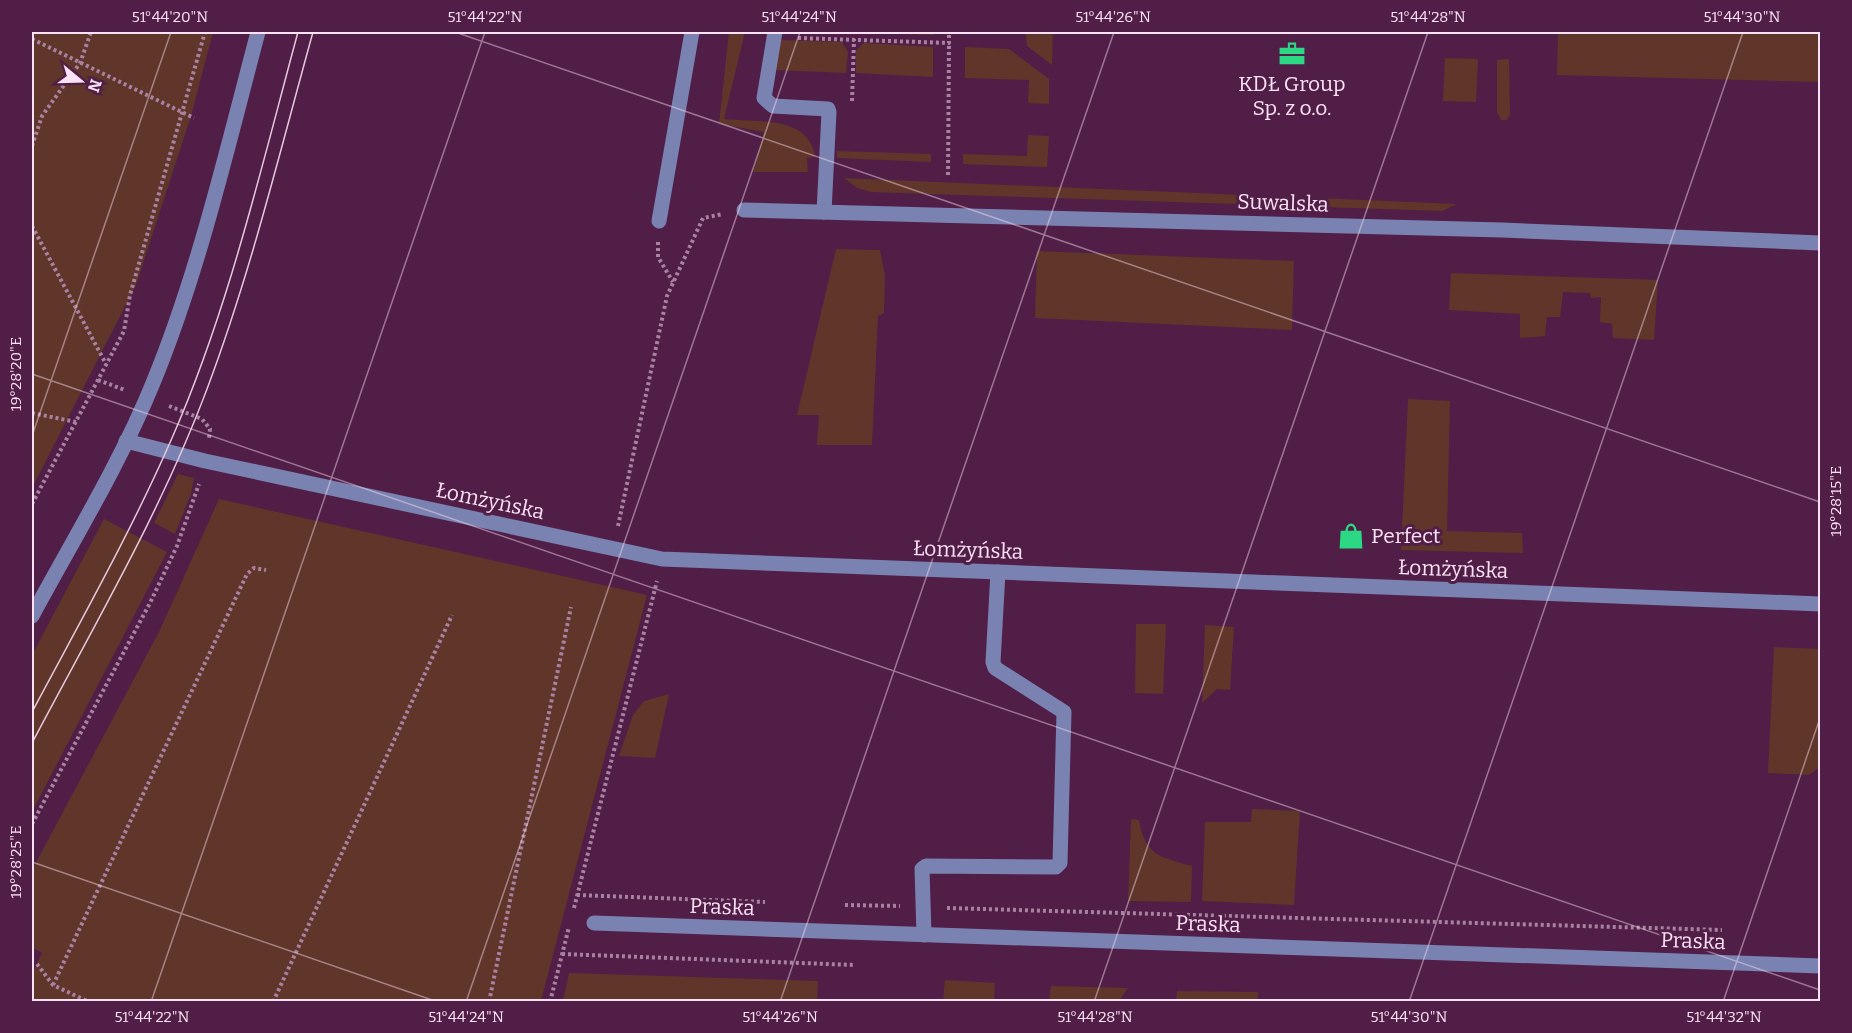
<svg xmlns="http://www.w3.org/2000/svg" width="1852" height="1033" font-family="Bitter,serif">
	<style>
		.green { fill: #60352a }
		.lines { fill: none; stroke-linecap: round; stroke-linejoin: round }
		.path { stroke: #a882a0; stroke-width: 4; stroke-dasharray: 3 3; stroke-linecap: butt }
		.minor { stroke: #7982b1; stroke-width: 15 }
		.tram { stroke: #e5c8dd; stroke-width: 1.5 }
		.ticks { fill: none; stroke: #fce2f4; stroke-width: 1.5; stroke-opacity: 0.45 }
		.labels { text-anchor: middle; stroke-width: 6; stroke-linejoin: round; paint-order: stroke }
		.poi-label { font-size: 21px; fill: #fce2f4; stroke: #501e47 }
		.street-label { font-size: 21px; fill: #fce2f4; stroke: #501e47 }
		.neatline { fill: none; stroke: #fce2f4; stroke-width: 2 }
		.ticks-label { font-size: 15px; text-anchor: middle; fill: #fce2f4 }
	</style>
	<rect width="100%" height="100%" fill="#501e47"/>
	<!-- green -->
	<g class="green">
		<path d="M32 32H213L191 116 136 285 32 488Z"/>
		<path d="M729 32H745L724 119C756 123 809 114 815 157L807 158 808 172H753L764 132 719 124Z"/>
		<path d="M879 32H933L934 35 879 33Z"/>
		<path d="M1026 32H1053L1052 65 1027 46Z"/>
		<path d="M1558 32H1820V82L1557 75Z"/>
		<path d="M780 40 842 42 848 52 846 73 774 70Z"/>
		<path d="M864 43 933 47V77L856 73V51Z"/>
		<path d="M965 47 1009 49 1049 79V104L1028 103 1029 80 965 78Z"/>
		<path d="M1445 58 1478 59 1476 102 1443 101Z"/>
		<path d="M1509 59 1510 114 1507 120H1501L1497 112V60Z"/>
		<path d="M1028 135 1049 136 1047 167 963 164V154L1027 156Z"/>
		<path d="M837 151 931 154V162L837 158Z"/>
		<path d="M844 178 1457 204 1442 211 871 192 857 188Z"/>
		<path d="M836 249 880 250 885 275 884 313 878 316 872 445H817L819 415H797Z"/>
		<path d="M1037 251 1294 261 1292 330 1035 318Z"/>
		<path d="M1451 273 1658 280 1654 340 1613 338 1612 324 1600 322 1601 297 1591 298 1590 293 1563 292 1560 317H1547L1545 336 1520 338V314L1449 310Z"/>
		<path d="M1408 399 1450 401 1447 531 1522 533 1523 553 1401 550Z"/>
		<path d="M178 474 194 478 191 494 175 534 154 523Z"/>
		<path d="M219 499 647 595 541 1001H32V974L42 953 32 947V870L159 632Z"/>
		<path d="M104 519 167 552 32 812V655Z"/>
		<path d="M1136 624H1166L1163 694 1135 693Z"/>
		<path d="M1205 625 1234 627 1230 690 1217 689 1202 703Z"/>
		<path d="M1774 647 1820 649V767L1809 775 1768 773Z"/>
		<path d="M669 694 655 758 619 756 633 715 644 701Z"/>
		<path d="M1252 809 1300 811 1294 905 1202 901 1205 822H1251Z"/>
		<path d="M1131 819 1139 820C1145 856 1160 857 1192 866L1191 902 1128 901Z"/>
		<path d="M569 973 818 981 817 1001H563Z"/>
		<path d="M945 980 995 983 994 1001H943Z"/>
		<path d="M1051 986 1128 988 1119 1001H1049Z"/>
		<path d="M1177 991 1258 992V1001H1176Z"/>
	</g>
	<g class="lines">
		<!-- path -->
		<g class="path">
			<path d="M798 38 949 43V32"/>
			<path d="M32 39 194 118"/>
			<path d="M852 101 854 39"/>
			<path d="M32 146 42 116 80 63 91 32"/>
			<path d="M948 175 949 43"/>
			<path d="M32 226 106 364"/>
			<path d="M658 242V257L673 282"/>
			<path d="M98 380 125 390"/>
			<path d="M169 406 202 419 210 429 209 438"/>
			<path d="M32 413 76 422"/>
			<path d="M32 504 124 331 130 295 205 32"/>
			<path d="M618 526 667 296 703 218 723 214"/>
			<path d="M32 824 150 603 177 546 199 484"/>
			<path d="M577 895 765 902"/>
			<path d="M845 905 900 906"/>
			<path d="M574 908 657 581"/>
			<path d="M947 908 1722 930"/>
			<path d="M562 954 854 965"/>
			<path d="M37 964 53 985 89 1002"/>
			<path d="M53 985 247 574 254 568 266 570"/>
			<path d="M273 1002 452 615"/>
			<path d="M489 1002 571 607"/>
			<path d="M550 1002 569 927"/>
		</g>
		<!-- minor -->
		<g class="minor">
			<path d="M775 32 764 98 773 106 828 109 829 112 824 212"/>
			<path d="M744 210 1502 230 1820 243"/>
			<path d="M659 221 692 32"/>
			<path d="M126 441 205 461 662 559 1820 604"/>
			<path d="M32 616C73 540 120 464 153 383 199 271 227 149 258 32"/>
			<path d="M594 923 1820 966"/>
			<path d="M924 935 922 869 926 866 1056 867 1060 863 1064 712 995 668 993 662 998 572"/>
		</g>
		<!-- tram -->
		<g class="tram">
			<path d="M32 712C80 622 131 532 172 438 229 308 261 168 298 32"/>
			<path d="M32 743C93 627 161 512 207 389 251 272 280 151 313 32"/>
		</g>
	</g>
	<!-- ticks -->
	<path class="ticks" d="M455 32 1820 502M32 374 1820 990M32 436 171 32M32 862 438 1002M151 1002 485 32M466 1002 800 32M780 1002 1114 32M1094 1002 1428 32M1409 1002 1743 32M1723 1002 1820 718"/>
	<!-- icons -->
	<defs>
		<g id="office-bare" transform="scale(2.07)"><path d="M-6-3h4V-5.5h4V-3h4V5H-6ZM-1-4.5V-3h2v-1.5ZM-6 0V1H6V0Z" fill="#2cd884" stroke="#501e47" stroke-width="2.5" paint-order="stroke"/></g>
		<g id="shop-bare" transform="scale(2.07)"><path d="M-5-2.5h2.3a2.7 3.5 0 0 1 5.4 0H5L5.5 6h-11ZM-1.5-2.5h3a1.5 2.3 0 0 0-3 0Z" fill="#2cd884" stroke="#501e47" stroke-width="2.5" paint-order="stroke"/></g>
	</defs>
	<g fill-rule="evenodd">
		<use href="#office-bare" x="1292" y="54"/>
		<use href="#shop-bare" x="1351" y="536"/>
	</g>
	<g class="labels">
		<!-- poi labels -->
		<g class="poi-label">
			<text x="1292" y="91">KDŁ Group<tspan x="1292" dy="24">Sp. z o.o.</tspan></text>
			<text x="1371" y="543" text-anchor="start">Perfect</text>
		</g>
		<!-- street labels -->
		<g class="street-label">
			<text transform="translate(1283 203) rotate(2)" y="7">Suwalska</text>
			<text transform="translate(490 501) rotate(12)" y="7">Łomżyńska</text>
			<text transform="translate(968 550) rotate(2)" y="7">Łomżyńska</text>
			<text transform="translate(1453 569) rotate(2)" y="7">Łomżyńska</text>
			<text transform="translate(722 907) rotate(2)" y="7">Praska</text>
			<text transform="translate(1208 924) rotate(2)" y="7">Praska</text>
			<text transform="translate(1693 941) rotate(2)" y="7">Praska</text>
		</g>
	</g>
	<!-- border -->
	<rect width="1852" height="1033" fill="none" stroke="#501e47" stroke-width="66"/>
	<!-- north arrow -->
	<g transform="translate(81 81) rotate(109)" stroke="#501e47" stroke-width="4.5" paint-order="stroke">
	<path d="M0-4.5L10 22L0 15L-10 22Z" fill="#fce2f4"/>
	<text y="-9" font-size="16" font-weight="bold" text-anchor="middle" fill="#fce2f4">N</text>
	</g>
	<rect x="33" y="33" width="1786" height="967" class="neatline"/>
	<g class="ticks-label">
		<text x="170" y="22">51°44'20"N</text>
		<text x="485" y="22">51°44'22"N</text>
		<text x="799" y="22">51°44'24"N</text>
		<text x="1113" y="22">51°44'26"N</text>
		<text x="1428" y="22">51°44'28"N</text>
		<text x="1742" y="22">51°44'30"N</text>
		<text transform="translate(16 374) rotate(-90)" y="5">19°28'20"E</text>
		<text transform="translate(1836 501) rotate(-90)" y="5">19°28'15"E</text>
		<text transform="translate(16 862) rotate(-90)" y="5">19°28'25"E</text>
		<text x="152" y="1022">51°44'22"N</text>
		<text x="466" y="1022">51°44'24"N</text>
		<text x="780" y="1022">51°44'26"N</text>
		<text x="1095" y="1022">51°44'28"N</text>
		<text x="1409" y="1022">51°44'30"N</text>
		<text x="1724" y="1022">51°44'32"N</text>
	</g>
</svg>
